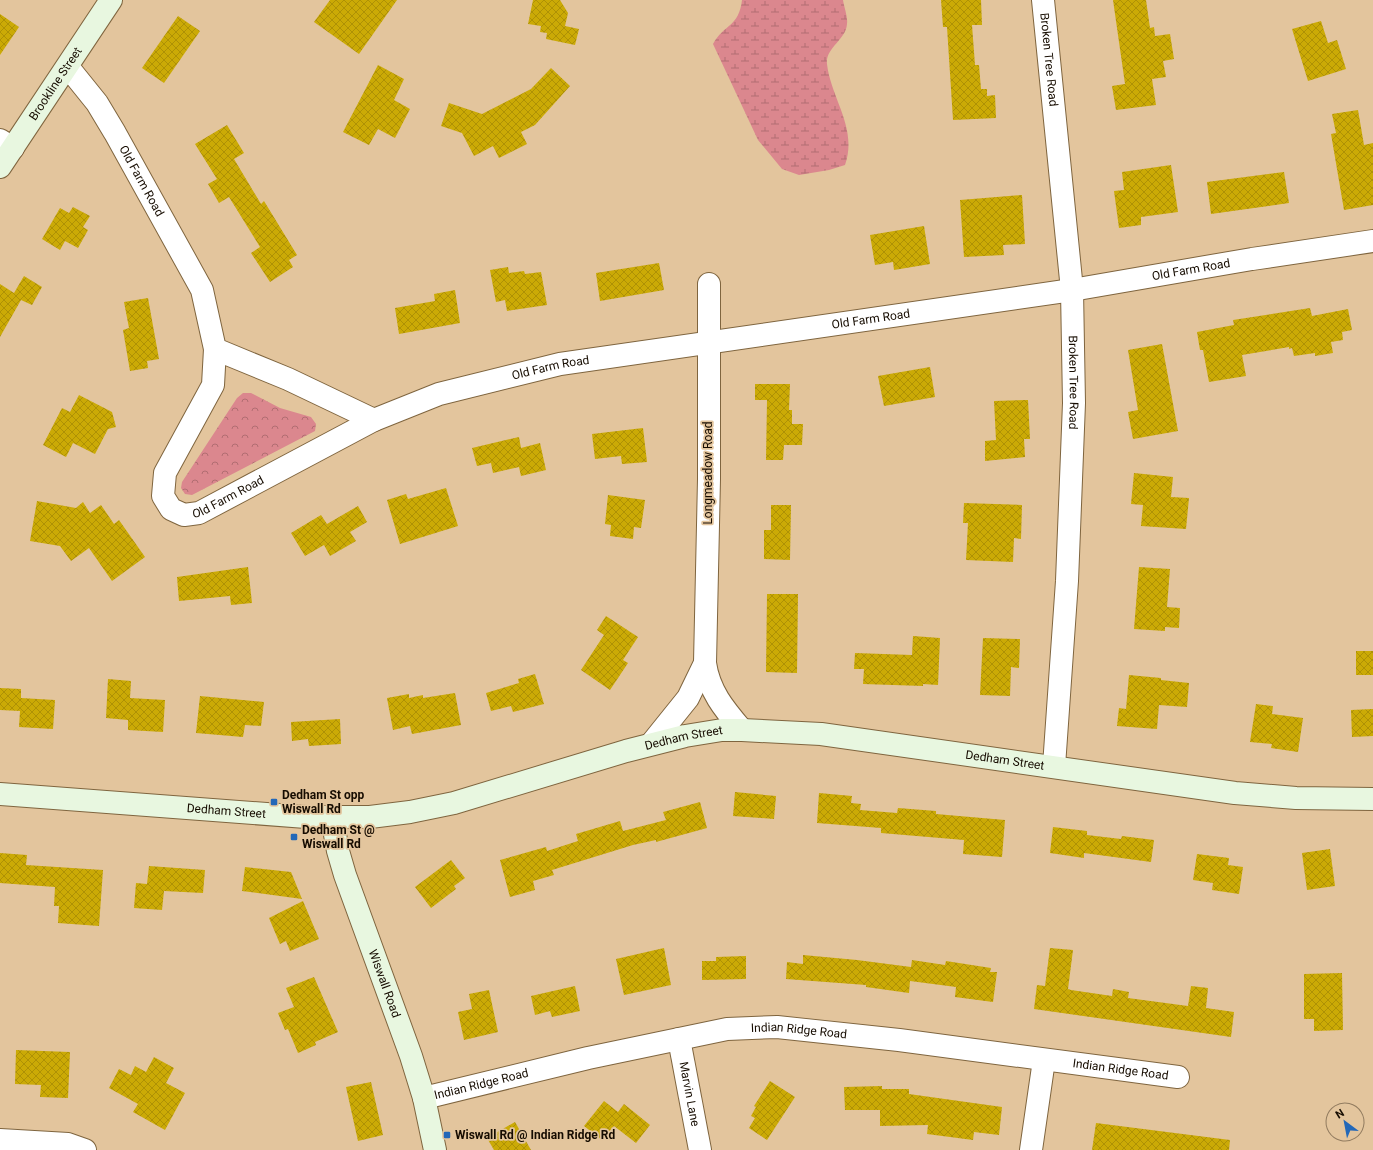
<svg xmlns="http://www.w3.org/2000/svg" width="1373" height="1150" font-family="Roboto,sans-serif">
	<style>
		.forest { fill: url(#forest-crowns) }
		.wetland { fill: url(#wetland-marsh) }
		.building { fill: url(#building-cross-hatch) }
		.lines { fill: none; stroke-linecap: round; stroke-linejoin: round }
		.street-casing { stroke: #7f653f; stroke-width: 24 }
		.secondary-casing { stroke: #7f653f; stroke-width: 24 }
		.street { stroke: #fff; stroke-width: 22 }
		.secondary { stroke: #e8f7e0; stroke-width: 22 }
		.poi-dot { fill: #2368b8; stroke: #e3c59d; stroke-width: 1.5 }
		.labels { text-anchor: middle; stroke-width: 3.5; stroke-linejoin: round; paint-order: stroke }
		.street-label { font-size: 12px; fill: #160c01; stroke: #e3c59d }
		.poi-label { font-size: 12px; font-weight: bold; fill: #160c01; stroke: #e3c59d; text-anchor: start }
	</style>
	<defs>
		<pattern id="forest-crowns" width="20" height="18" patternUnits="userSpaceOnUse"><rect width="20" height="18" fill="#db878e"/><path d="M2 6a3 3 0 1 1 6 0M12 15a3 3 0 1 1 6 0" fill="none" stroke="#b16d72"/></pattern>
		<pattern id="wetland-marsh" width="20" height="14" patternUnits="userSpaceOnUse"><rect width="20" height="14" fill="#db878e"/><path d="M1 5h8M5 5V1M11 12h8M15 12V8" fill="none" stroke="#b16d72"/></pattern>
		<pattern id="building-cross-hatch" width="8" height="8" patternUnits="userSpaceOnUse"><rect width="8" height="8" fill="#cbaa06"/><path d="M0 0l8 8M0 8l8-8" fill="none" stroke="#ae9105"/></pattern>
	</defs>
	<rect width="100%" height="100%" fill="#e3c59d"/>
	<!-- forest -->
	<path class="forest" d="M243 393H251L280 408 311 417 316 424 315 431 192 495 185 494 181 488 182 482 237 398Z"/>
	<!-- wetland -->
	<path class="wetland" d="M742 0H843C844 7 848 17 847 24 846 40 825 48 827 64 831 99 858 128 845 165L829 170 799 175 782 169 758 140 713 44C724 24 739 27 742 0Z"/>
	<!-- building -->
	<g class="building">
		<path d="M330 0H397L359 54 314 22Z"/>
		<path d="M533 0H560L568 13 565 26 579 29 575 45 546 39 547 33 540 32 541 26 528 24Z"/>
		<path d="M941 0H981L982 25H972L975 65H979L981 89H987V96L995 95 996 118 953 120 947 27H943Z"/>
		<path d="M1113 0H1146L1150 28 1154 27 1155 36 1170 34 1174 59 1163 61 1166 77 1152 79 1156 105 1116 110 1112 86 1125 84Z"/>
		<path d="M0 14 19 27 0 55Z"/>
		<path d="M178 16 200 31 164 83 142 68Z"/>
		<path d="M1321 21 1328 43 1337 40 1346 69 1308 81 1292 29Z"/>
		<path d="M378 65 404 79 394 100 410 109 395 138 378 129 369 145 343 132Z"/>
		<path d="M551 68 570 86 535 125 521 132 527 144 499 158 493 146 474 156 462 133 441 126 449 103 482 114 531 89Z"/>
		<path d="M1358 110 1364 145 1373 143V205L1344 210 1331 134 1336 133 1332 114Z"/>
		<path d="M227 125 244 153 234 159 261 204 264 201 297 255 289 260 293 267 270 282 251 253 260 247 229 197 219 203 208 184 217 179 195 144Z"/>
		<path d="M1171 165 1178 212 1141 217V225L1119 228 1114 191 1124 190 1122 172Z"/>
		<path d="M1284 172 1289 203 1211 214 1207 182Z"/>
		<path d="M1022 195 1025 244 1003 245 1004 255 964 257 960 200Z"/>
		<path d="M73 207 90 216 83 227 88 230 78 248 65 241 60 250 42 239 60 208 69 213Z"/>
		<path d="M924 226 930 264 894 270 893 262 875 265 870 235Z"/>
		<path d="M659 263 664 290 600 301 596 273Z"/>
		<path d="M508 267 509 273 524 271 525 274 541 272 547 305 507 311 505 300 496 302 490 270Z"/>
		<path d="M24 276 42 287 32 305 21 300 0 337V284L14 293Z"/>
		<path d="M455 290 460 323 399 334 395 308 435 301 434 294Z"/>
		<path d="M148 298 159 359 147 361 148 368 130 371 123 330 129 328 124 302Z"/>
		<path d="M1310 308 1312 316 1348 309 1352 330 1342 332 1343 340 1331 342 1333 353 1315 356V353L1294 356 1292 348 1289 349V347L1242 355 1246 376 1209 382 1203 350H1200L1197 332 1234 325 1233 320Z"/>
		<path d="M1162 344 1178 431 1133 439 1128 412 1138 410 1128 350Z"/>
		<path d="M930 367 935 397 884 406 878 376Z"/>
		<path d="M755 384H790L789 410H792V424H803L802 445H784L783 460H766L767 400H755Z"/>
		<path d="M79 395 112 412 116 427 108 429 95 454 73 443 66 457 43 445 62 408 70 412Z"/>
		<path d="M1028 400 1030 439H1024L1025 457 985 461V441L996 440 994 401Z"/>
		<path d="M643 428 647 462 622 464 621 456 595 459 592 434Z"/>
		<path d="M519 437 521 448 540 443 546 470 521 476 519 467 493 473 491 463 477 466 472 448Z"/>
		<path d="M1134 473 1173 477 1171 497 1189 498 1186 529 1141 526 1143 505 1131 504Z"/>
		<path d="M446 488 458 526 400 544 387 500 406 494 408 499Z"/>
		<path d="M608 495 645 500 641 528 634 527 633 539 610 536 611 525 605 524Z"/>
		<path d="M37 501 76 508 83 502 90 513 101 505 114 524 119 520 145 557 112 581 89 548 71 561 60 546 30 541Z"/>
		<path d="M964 503 1022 505 1021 539 1014 538 1013 562 966 560 968 523H963Z"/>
		<path d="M771 505H791L790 560 764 559V530H771Z"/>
		<path d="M358 506 367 522 350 532 356 541 330 556 324 545 305 556 291 533 321 515 327 524Z"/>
		<path d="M248 567 252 603 231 605 230 596 179 601 177 577Z"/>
		<path d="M1139 567 1170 569 1167 607 1180 608 1179 628 1165 627V631L1134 629Z"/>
		<path d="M767 594H798L797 673 766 672Z"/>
		<path d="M606 616 638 637 623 660 628 663 610 690 581 670 604 635 597 630Z"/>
		<path d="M913 636 940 638 938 685 923 684V686L863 684 864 669H854L855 653 912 655Z"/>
		<path d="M983 638 1020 639 1019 668 1011 667 1010 696 980 695Z"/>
		<rect x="1356" y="651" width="17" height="24"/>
		<path d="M535 674 544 704 513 712 511 706 491 711 486 693 519 683 518 679Z"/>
		<path d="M1129 675 1161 678V680L1189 683 1187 707 1159 705 1157 729 1117 726 1119 708 1126 709Z"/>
		<path d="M108 679 131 681 130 698 165 700 163 732 128 730V720L106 718Z"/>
		<path d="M0 688 21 689V700V698L55 700 53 729 19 727 20 711 0 710Z"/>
		<path d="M455 693 461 725 412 734 410 726 393 730 387 698 409 694V698L423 695V698Z"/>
		<path d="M200 696 264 702 261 726 245 725 243 737 196 733Z"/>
		<path d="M1256 704 1273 706 1272 714 1303 718 1298 752 1271 748 1272 744 1250 742Z"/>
		<path d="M1373 709V736L1352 737 1351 710Z"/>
		<path d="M340 719 341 744 309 746 308 739 292 741 291 722Z"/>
		<path d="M735 792 776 796 774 819 733 816Z"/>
		<path d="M819 793 852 796 851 803 861 804 860 810 897 813 898 808 936 811V814L1005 820 1002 857 963 854 964 840 881 833V828L817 823Z"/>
		<path d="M700 802 707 828 656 842V840L633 845 552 870 554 875 533 881 535 890 510 897 500 860 546 847 547 851 578 841 576 834 620 821 623 831 666 820 663 812Z"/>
		<path d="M1053 827 1087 831V835L1121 839 1122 836 1154 840 1151 862 1084 853V858L1050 853Z"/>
		<path d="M1330 849 1335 886 1307 890 1302 853Z"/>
		<path d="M0 853 27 855 26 865 103 870 99 926 58 923 59 906H54L55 887 0 883Z"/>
		<path d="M1197 854 1229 858 1228 865 1243 867 1239 894 1212 890 1213 883 1193 880Z"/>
		<path d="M451 860 465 878 454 886 456 889 431 908 415 887Z"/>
		<path d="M149 866 205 870 203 893 164 891 162 910 134 908 136 883 147 884Z"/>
		<path d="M245 867 291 872 302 899 242 891Z"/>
		<path d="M303 901 319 939 290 951 286 941 280 944 269 918Z"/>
		<path d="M664 948 671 985 624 995 616 959Z"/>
		<path d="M1050 948 1073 950 1068 989 1071 990 1112 996 1113 989 1129 992 1128 998 1188 1006 1191 986 1208 988 1206 1008 1234 1012 1231 1037 1034 1009 1037 985 1045 986Z"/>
		<path d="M803 955 857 960 911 967 912 960 945 965 946 961 991 968 990 972H997L993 1002 955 997 956 987 910 981 909 993 866 987V985L786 979 787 962 803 964Z"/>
		<path d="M746 956V979L702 980V961H716V957Z"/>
		<path d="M1342 973 1343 1030 1314 1031V1019H1304V974Z"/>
		<path d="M314 977 338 1032 315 1042 316 1045 298 1053 288 1029 285 1030 278 1013 294 1007 286 988Z"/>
		<path d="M575 986 580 1011 552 1017 550 1011 535 1015 531 996Z"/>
		<path d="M489 990 498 1032 464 1040 458 1012 472 1009 469 994Z"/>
		<path d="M16 1050 70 1052 68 1098 40 1097 41 1085 15 1084Z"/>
		<path d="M154 1057 174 1068 166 1083 185 1093 165 1130 133 1112 138 1104 109 1088 119 1069 131 1075 135 1066 146 1072Z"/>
		<path d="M770 1081 795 1097 767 1140 749 1128 755 1118 751 1116 756 1107 754 1106Z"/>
		<path d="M371 1082 383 1135 358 1141 346 1087Z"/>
		<path d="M882 1086V1089H909V1094L1002 1107 999 1135 974 1132 973 1140 927 1134 928 1125 880 1126V1110H845L844 1087Z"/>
		<path d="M604 1101 618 1112 624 1104 650 1125 636 1143 614 1126 602 1140 584 1126Z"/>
		<path d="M515 1122 531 1150H494L487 1138Z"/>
		<path d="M1096 1123 1230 1140 1229 1150H1092Z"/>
	</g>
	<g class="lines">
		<!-- street casing -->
		<g class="street-casing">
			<g id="street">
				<path id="s1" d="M1043 0 1072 290 1074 403 1067 581 1054 766"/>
				<path id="s2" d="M68 67 97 103 115 133 202 290 215 349 288 379 374 420 439 394 560 364 1072 290 1252 259 1373 241"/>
				<path d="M0 140 13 148"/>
				<path d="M709 284V479L705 663C709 691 724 709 742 730"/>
				<path id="s3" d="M215 349 213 385 165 473 163 496 171 509 184 515 199 513 374 420"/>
				<path d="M651 744 688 698 705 663"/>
				<path id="s4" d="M679 1039 700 1150"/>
				<path id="s5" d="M424 1098 588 1058 679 1039 727 1029 777 1027 899 1040 1178 1077"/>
				<path d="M0 1140 68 1144 85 1150"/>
				<path d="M1031 1150 1044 1060"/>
			</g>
		</g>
		<!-- secondary casing -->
		<g class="secondary-casing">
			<g id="secondary">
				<path id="s6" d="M0 167 111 0"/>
				<path id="s7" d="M0 794 306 817H370L410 812 454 803 626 751 685 736 722 730H742L821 734 1235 793 1296 798 1373 799"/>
				<path id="s8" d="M332 818 338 851 345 875 411 1056 424 1098 435 1150"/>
			</g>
		</g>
		<!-- street -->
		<use href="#street" class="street"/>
		<!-- secondary -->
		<use href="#secondary" class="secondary"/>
	</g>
	<!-- markers -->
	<g class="poi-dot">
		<rect x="270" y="798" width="8" height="8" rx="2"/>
		<rect x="290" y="833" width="8" height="8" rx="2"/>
		<rect x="443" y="1131" width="8" height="8" rx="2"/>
	</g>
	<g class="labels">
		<!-- street labels -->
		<g class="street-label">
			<text dy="4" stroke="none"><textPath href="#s1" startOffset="60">Broken Tree Road</textPath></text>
			<text dy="4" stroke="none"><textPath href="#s6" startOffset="100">Brookline Street</textPath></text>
			<text dy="4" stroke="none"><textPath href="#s2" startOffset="136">Old Farm Road</textPath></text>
			<text dy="4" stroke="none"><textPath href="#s2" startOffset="1328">Old Farm Road</textPath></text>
			<text dy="4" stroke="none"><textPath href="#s2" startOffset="1004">Old Farm Road</textPath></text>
			<text dy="4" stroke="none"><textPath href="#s2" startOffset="680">Old Farm Road</textPath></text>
			<text dy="4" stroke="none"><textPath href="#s1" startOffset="384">Broken Tree Road</textPath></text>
			<text transform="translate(708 473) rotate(-90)" y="4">Longmeadow Road</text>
			<text dy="4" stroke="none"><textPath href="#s3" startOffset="237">Old Farm Road</textPath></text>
			<text dy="4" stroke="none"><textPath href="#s7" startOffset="695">Dedham Street</textPath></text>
			<text dy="4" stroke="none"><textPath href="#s7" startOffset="1019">Dedham Street</textPath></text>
			<text dy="4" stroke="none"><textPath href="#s7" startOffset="227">Dedham Street</textPath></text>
			<text dy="4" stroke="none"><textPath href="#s8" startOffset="174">Wiswall Road</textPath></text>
			<text dy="4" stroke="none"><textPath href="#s5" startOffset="383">Indian Ridge Road</textPath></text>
			<text dy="4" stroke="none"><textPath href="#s5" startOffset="707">Indian Ridge Road</textPath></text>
			<text dy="4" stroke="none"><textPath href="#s5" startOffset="59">Indian Ridge Road</textPath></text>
			<text dy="4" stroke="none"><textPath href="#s4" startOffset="56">Marvin Lane</textPath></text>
		</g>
		<!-- poi labels -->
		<g class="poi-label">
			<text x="282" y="799">Dedham St opp<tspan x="282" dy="14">Wiswall Rd</tspan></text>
			<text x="302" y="834">Dedham St @<tspan x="302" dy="14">Wiswall Rd</tspan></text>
			<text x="455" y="1139">Wiswall Rd @ Indian Ridge Rd</text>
		</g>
	</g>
	<!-- north arrow -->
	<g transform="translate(1345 1122) rotate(328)"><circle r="19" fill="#e3c59d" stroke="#917b5f"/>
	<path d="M0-3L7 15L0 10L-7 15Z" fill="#2368b8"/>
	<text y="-6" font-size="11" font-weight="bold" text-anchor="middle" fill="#160c01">N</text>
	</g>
</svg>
